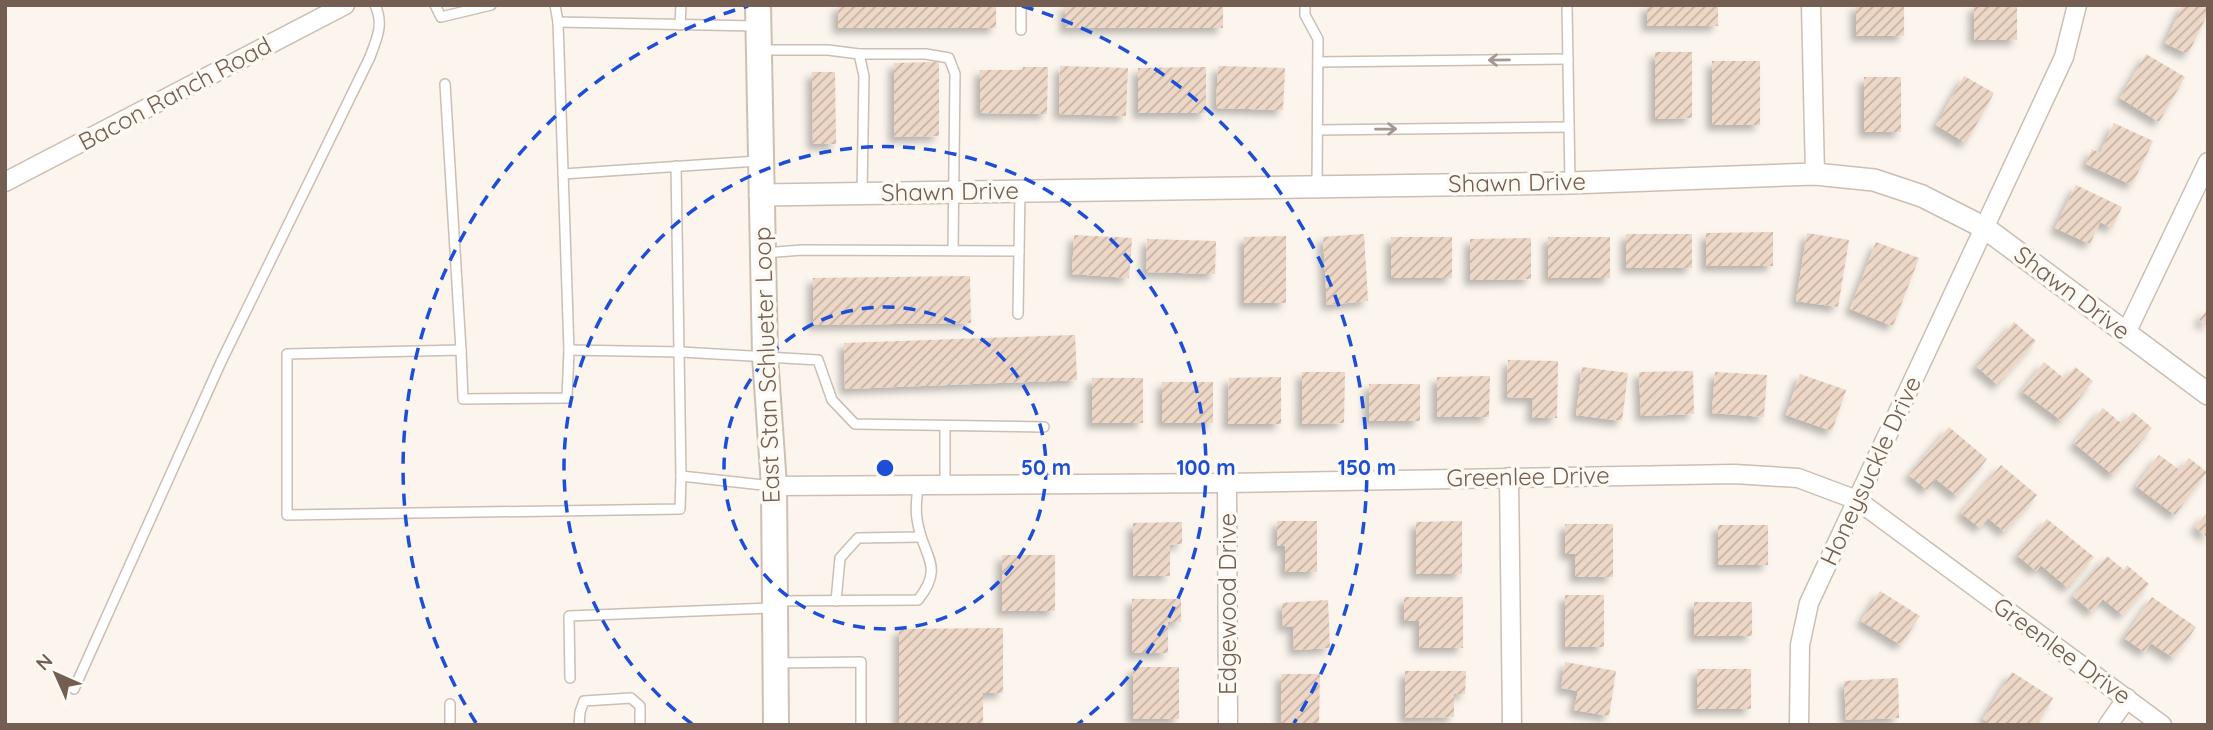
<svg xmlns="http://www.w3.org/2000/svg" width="2213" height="730" font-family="Quicksand,sans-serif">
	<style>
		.building { fill: url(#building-hatch); filter: url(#shadow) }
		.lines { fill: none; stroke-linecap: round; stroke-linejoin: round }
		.service-casing { stroke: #ccbeb3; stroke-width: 12 }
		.minor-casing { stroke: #ccbeb3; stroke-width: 21 }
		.tertiary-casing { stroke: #ccbeb3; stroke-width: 24 }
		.secondary-casing { stroke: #cebfb1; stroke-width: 28 }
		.service { stroke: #fff; stroke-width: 9 }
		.minor { stroke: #fff; stroke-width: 18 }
		.tertiary { stroke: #fff; stroke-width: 21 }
		.secondary { stroke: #fff; stroke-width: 24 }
		.oneway { stroke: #a5968f }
		.ring { fill: none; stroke: #1d4ed8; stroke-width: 3.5; stroke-dasharray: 12 9 }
		.labels { text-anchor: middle; stroke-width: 7; stroke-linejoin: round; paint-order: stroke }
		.street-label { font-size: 24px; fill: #745e52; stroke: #fdf9f3 }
		.centre { fill: #1d4ed8; stroke: #fdf9f3; stroke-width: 3.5 }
		.ring-label { font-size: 21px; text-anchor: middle; font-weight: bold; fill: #1d4ed8; stroke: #fdf9f3; stroke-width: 7; stroke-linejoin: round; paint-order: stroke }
	</style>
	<defs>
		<pattern id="building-hatch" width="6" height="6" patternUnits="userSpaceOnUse" patternTransform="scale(1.75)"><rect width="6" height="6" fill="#edd7c7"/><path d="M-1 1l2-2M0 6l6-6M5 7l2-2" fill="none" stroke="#c5b2a4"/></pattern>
		<filter id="shadow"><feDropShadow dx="-5.5" dy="5.5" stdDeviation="3.5" flood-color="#0004"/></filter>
	</defs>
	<rect width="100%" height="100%" fill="#fbf5ed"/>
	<!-- building -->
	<g class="building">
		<rect x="838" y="5" width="158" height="23"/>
		<rect x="1065" y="5" width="158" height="23"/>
		<rect x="1647" y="5" width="71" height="21"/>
		<rect x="1856" y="5" width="48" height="31"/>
		<rect x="1974" y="5" width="43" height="35"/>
		<path d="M2183 5H2208V13L2188 54 2165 43Z"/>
		<path d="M1655 52H1692V118L1655 119Z"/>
		<path d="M2146 54 2185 77 2159 122 2120 98Z"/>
		<rect x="1712" y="61" width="48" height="64"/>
		<path d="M939 62V136L894 137V63Z"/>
		<path d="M1060 66 1128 68 1126 116 1059 114Z"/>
		<path d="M1218 66 1285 68 1283 110 1216 108Z"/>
		<path d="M1023 67H1048L1047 114 980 113V70H1022Z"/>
		<path d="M1206 67V113H1138V68Z"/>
		<path d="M812 72H835L836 144H813Z"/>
		<path d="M1964 76 1994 93 1966 143 1936 125Z"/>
		<rect x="1864" y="77" width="37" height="55"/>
		<path d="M2114 123 2153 141 2132 185 2086 164 2092 149 2100 153Z"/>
		<path d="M2076 185 2122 207 2112 228 2100 222 2090 244 2055 228Z"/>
		<path d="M1773 232V266H1706V233Z"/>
		<path d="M1807 233 1849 240 1838 307 1796 301Z"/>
		<path d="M1364 234 1368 301 1327 305 1323 237Z"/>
		<rect x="1626" y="234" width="66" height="34"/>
		<path d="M1074 235 1132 238 1129 278 1072 274Z"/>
		<path d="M1286 236V303H1244V237Z"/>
		<rect x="1391" y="237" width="61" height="41"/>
		<rect x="1548" y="237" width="62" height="41"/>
		<path d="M1531 238V279L1470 280V239Z"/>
		<path d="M1147 239 1216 241 1215 274 1146 272Z"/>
		<path d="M1876 242 1919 258 1893 326 1850 309Z"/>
		<path d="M970 276 971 323 813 325V278Z"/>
		<path d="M2208 308V326L2199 320Z"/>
		<path d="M2014 322 2036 341 1998 385 1976 366Z"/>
		<path d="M1075 335 1077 380 845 389 844 343Z"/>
		<path d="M1508 360 1558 361 1557 418H1532L1533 398 1507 397Z"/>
		<path d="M2044 362 2065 379 2075 367 2093 381 2062 421 2022 391Z"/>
		<path d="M1582 367 1628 373 1622 421 1576 415Z"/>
		<path d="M1693 371 1694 414 1641 416 1639 372Z"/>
		<path d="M1302 372H1345L1344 423 1302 424Z"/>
		<path d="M1715 372 1767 375 1764 417 1712 413Z"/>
		<path d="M1800 374 1846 390 1832 431 1786 415Z"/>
		<path d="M1490 376 1489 417H1437V377Z"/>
		<path d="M1281 377V424H1228L1229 378Z"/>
		<rect x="1092" y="378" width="51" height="45"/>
		<rect x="1162" y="382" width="51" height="41"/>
		<rect x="1369" y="384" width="51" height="37"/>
		<path d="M2103 408 2122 424 2133 412 2152 428 2113 475 2074 443Z"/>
		<path d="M1949 427 1987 459 1957 496 1936 479 1927 490 1909 475Z"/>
		<path d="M2159 455 2180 470 2189 458 2207 472 2175 515 2136 486Z"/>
		<path d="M2001 465 2037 495 2005 532 1988 518 1980 528 1961 513Z"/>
		<path d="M2208 512V538L2195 527Z"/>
		<path d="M2047 519 2094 557 2068 588 2041 565 2036 571 2017 555Z"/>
		<path d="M1277 521H1317V572H1285V546H1277Z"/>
		<path d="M1462 521V574H1416V522Z"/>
		<path d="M1182 522V544L1170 545V576H1133V523Z"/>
		<path d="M1565 524H1613V577H1575V554H1565Z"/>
		<rect x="1718" y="525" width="50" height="40"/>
		<rect x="1002" y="555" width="53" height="56"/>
		<path d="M2107 556 2124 570 2127 565 2149 584 2123 615 2103 599 2092 612 2073 596Z"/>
		<path d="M1880 591 1920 616 1901 645 1861 621Z"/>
		<rect x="1565" y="595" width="39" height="52"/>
		<path d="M1404 597H1463V648H1419V621H1404Z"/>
		<path d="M2152 597 2196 627 2174 658 2151 643 2145 652 2124 638Z"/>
		<path d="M1132 599H1181V622H1168V653H1132Z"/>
		<path d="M1328 600 1330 648 1294 650 1293 626 1283 627 1282 603Z"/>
		<rect x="1694" y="602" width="58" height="34"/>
		<path d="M1003 628V693H983V725H899V629Z"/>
		<path d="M1565 662 1616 671 1609 716 1574 710 1578 691 1561 688Z"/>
		<rect x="1133" y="667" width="46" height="52"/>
		<rect x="1697" y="669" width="54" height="40"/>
		<path d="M1405 671H1466L1465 694H1454V717L1405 718Z"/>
		<path d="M2012 672 2053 698 2037 725H1992L1983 719Z"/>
		<path d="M1281 674H1320L1319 723H1281Z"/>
		<path d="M1898 678 1899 718 1846 720 1844 681Z"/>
	</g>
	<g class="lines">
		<!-- service casing -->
		<g class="service-casing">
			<g id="service">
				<path d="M435 5 441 17 491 5"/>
				<path d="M555 5 558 22 569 350 567 398 463 399 461 350 287 354V515L680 509 681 476"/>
				<path d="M1021 5V30"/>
				<path d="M1305 5V15L1318 39 1317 186"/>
				<path d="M1567 5 1570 182"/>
				<path d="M558 22 755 26"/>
				<path d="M680 25 681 5"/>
				<path d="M759 50H828L859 54 864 76 862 193"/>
				<path d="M859 54H926L949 58 955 74 953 250"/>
				<path d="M1318 62 1568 59"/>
				<path d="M445 84 461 350"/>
				<path d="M1318 130 1569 127"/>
				<path d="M676 166 681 476 772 486"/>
				<path d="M563 174 758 161"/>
				<path d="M764 253 802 250 1019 251"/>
				<path d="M1018 314 1020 191"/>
				<path d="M569 350 681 352 818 360 832 400 855 424 1044 427"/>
				<path d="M945 426V486"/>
				<path d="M776 601 918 600C946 565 922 557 917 519 915 508 917 497 918 486"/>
				<path d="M836 601 840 558 858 538 921 537"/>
				<path d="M778 663 861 662V725"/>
				<path d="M570 678 569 616 773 608"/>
				<path d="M74 689 221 362 370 57C377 38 384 24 375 5"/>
				<path d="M450 725V704"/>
				<path d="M579 725 580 712 584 701 631 698 640 706V725"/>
			</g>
		</g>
		<!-- minor casing -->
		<g class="minor-casing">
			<g id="minor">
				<path d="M1811 5 1815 174"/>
				<path d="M5 182 345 5"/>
				<path d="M2126 333 2208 162"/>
				<path d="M1509 477 1512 725"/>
				<path d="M1227 483 1228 725"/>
				<path d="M774 486 1227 483 1735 474 1798 478 1857 500 2162 725"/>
				<path d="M1799 725 1800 645 1809 603 2064 57 2077 5"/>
				<path d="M2108 725 2127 698"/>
			</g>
		</g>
		<!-- tertiary casing -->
		<g class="tertiary-casing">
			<path id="tertiary" d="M760 195 1570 183 1815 174 1874 180 1922 196 1985 228 2208 394"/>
		</g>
		<!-- secondary casing -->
		<g class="secondary-casing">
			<path id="secondary" d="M758 5 765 356 774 486 776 725"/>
		</g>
		<!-- service -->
		<use href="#service" class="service"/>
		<!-- minor -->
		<use href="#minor" class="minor"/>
		<!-- tertiary -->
		<use href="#tertiary" class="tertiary"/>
		<!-- secondary -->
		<use href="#secondary" class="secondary"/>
	</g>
	<!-- one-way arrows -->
	<defs><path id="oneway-shaft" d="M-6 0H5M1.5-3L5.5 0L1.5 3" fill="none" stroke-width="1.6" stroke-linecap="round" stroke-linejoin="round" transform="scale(1.75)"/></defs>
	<g class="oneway">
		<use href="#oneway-shaft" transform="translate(1499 60) rotate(179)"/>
		<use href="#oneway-shaft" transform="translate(1386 129) rotate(-1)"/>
	</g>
	<!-- distance rings -->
	<g class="ring">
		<circle cx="885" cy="468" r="161"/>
		<path d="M692 724A321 321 0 1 1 1078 724"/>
		<path d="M476 723A482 482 0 0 1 748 6M1022 6A482 482 0 0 1 1294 723"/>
	</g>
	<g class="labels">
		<!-- street labels -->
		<g class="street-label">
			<text transform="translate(175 94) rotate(-28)" y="8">Bacon Ranch Road</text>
			<text transform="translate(1517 183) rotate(-1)" y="8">Shawn Drive</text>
			<text transform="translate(950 192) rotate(-1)" y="8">Shawn Drive</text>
			<text transform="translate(2072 293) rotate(37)" y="8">Shawn Drive</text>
			<text transform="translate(767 365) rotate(-92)" y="8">East Stan Schlueter Loop</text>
			<text transform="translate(1871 471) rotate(-65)" y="8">Honeysuckle Drive</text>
			<text transform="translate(1528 477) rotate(-1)" y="8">Greenlee Drive</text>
			<text transform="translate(1228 604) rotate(-90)" y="8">Edgewood Drive</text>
			<text transform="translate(2062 651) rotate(36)" y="8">Greenlee Drive</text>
		</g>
	</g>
	<circle cx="885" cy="468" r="10" class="centre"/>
	<g class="ring-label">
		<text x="1046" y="475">50 m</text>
		<text x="1206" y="475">100 m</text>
		<text x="1367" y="475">150 m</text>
	</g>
	<!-- border -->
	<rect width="2213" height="730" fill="none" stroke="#745e52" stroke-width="14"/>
	<!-- north arrow -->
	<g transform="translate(56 674) rotate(315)" stroke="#fdf9f3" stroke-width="5" paint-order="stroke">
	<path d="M0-5L12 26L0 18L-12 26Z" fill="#745e52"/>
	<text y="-10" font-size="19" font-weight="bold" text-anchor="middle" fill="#745e52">N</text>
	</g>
</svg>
